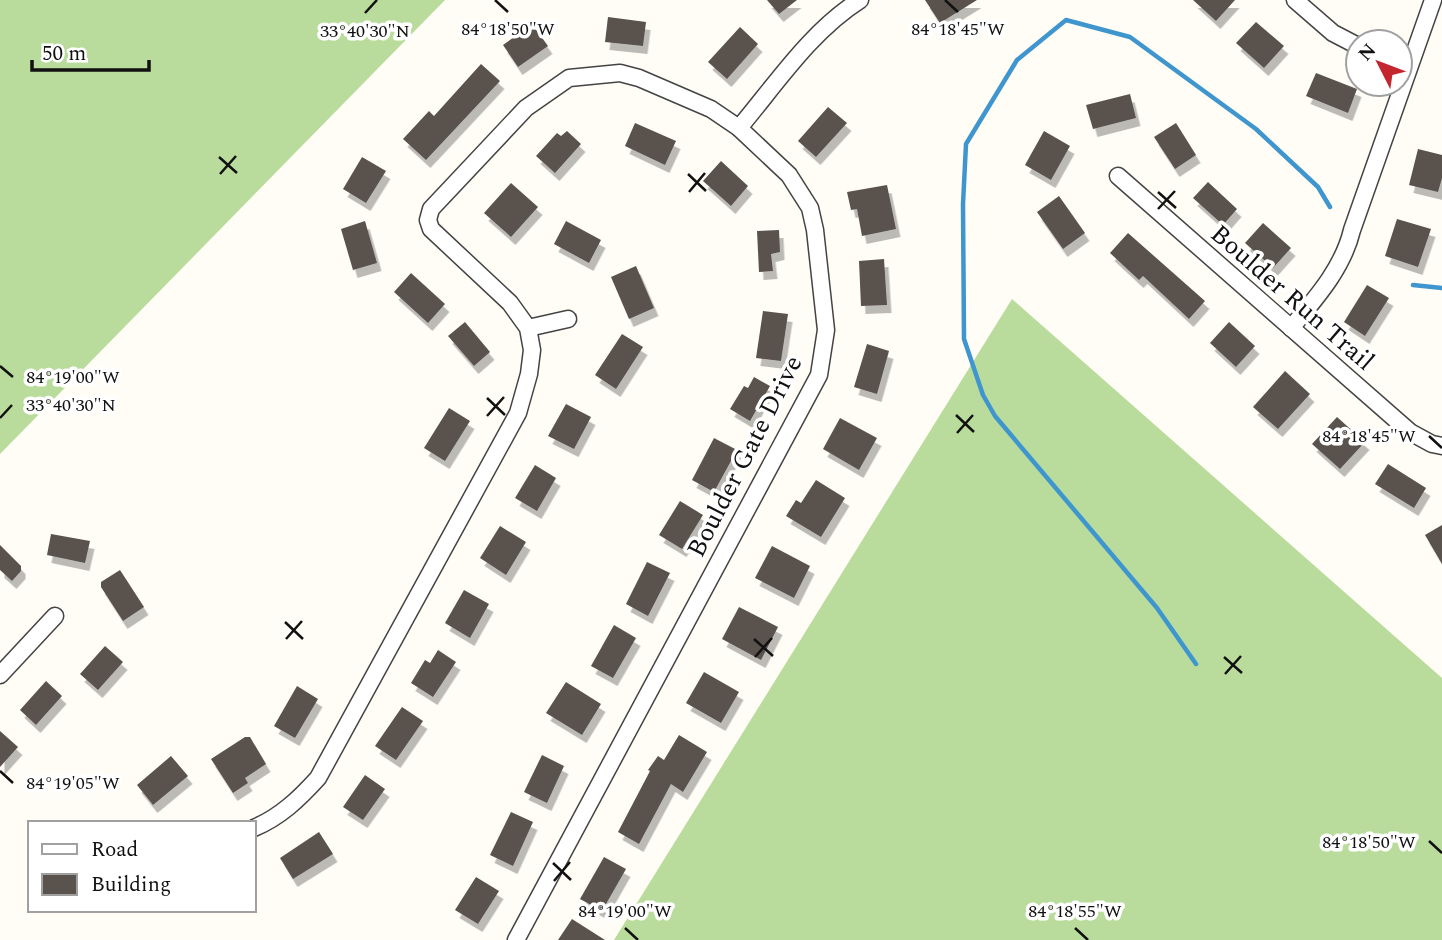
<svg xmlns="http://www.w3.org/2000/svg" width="1442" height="940" font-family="Spectral,serif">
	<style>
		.forest { fill: #b9dc9c }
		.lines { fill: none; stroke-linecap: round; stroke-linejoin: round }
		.stream { stroke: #3f96cf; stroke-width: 4.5 }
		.building { fill: #5a524d; filter: url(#shadow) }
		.minor-casing { stroke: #444; stroke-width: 19 }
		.minor { stroke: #fff; stroke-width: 16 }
		.ticks { fill: none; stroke: #111; stroke-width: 2.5 }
		.labels { text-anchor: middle; stroke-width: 7; stroke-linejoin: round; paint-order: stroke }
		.street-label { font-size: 26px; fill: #111; stroke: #fff }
		.ticks-label { font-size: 18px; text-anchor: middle; fill: #111; stroke: #fff; stroke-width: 7; stroke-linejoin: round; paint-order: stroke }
	</style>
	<defs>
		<filter id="shadow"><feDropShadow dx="4.5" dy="8" stdDeviation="0" flood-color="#0004"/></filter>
	</defs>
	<rect width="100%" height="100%" fill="#fffdf5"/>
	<!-- forest -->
	<g class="forest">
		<path d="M0 0H445L0 454Z"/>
		<path d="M1012 299 1442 678V940H614Z"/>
	</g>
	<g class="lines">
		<!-- stream -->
		<g class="stream">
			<path d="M1413 285 1442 288"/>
			<path d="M1196 664 1157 608 995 416 983 395 964 339 963 204 966 144 1017 60 1066 20 1130 37 1256 129 1318 187 1330 207"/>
		</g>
	</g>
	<!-- building -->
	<g class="building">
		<path d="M767 0H797L779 14Z"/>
		<path d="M925 0H977L940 23Z"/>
		<path d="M1193 0H1235L1216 21Z"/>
		<path d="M608 17 646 22 643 46 605 42Z"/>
		<path d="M1256 22 1284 46 1264 68 1236 43Z"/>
		<path d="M532 24 548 46 518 67 503 45Z"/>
		<path d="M740 27 758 44 727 79 708 62Z"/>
		<path d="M481 64 500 81 426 160 403 139 429 111 434 116Z"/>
		<path d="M1316 73 1357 89 1348 113 1306 96Z"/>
		<path d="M1130 94 1136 118 1093 129 1086 105Z"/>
		<path d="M828 107 847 123 816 157 798 141Z"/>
		<path d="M635 123 676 141 665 165 625 146Z"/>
		<path d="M1176 123 1196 155 1175 169 1154 137Z"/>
		<path d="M567 131 581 144 555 173 536 156 557 133 561 136Z"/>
		<path d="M1044 131 1070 146 1051 180 1025 165Z"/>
		<path d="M1418 149 1442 155V178L1438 192 1409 185Z"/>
		<path d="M362 157 386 171 366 203 343 189Z"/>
		<path d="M721 161 748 186 731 206 703 181Z"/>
		<path d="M1208 182 1237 209 1223 225 1193 198Z"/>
		<path d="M511 183 538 207 511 237 484 213Z"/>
		<path d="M887 185 896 229 862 236 857 209 851 210 847 192Z"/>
		<path d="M1059 196 1085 233 1063 249 1037 212Z"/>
		<path d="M1397 219 1431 229 1418 267 1385 256Z"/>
		<path d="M365 221 377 263 353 270 341 229Z"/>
		<path d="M566 221 601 240 589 263 554 244Z"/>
		<path d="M1263 223 1291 248 1273 268 1245 243Z"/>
		<path d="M779 230 780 252 771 254 773 271 759 272 757 231Z"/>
		<path d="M1128 233 1205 301 1189 319 1143 276 1139 280 1110 253Z"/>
		<path d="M884 259 887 305 861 306 859 261Z"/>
		<path d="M636 266 654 308 629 319 611 277Z"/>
		<path d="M411 273 445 304 428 323 394 292Z"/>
		<path d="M1367 285 1389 298 1365 336 1344 322Z"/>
		<path d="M763 311 788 314 781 361 756 358Z"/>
		<path d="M465 322 490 352 474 366 448 336Z"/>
		<path d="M1229 322 1255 346 1236 367 1210 343Z"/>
		<path d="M622 334 643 347 616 389 595 375Z"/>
		<path d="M867 344 889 351 877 394 854 387Z"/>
		<path d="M1285 371 1310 394 1278 429 1253 407Z"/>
		<path d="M754 377 770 386 750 421 730 409 744 386 748 388Z"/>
		<path d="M566 404 591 417 574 449 548 436Z"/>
		<path d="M449 408 470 421 445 461 424 448Z"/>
		<path d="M1337 417 1365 442 1340 469 1312 444Z"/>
		<path d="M840 418 877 438 859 470 823 449Z"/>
		<path d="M714 438 737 450 714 492 692 480Z"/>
		<path d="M1388 464 1426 488 1414 508 1375 484Z"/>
		<path d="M535 465 556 478 537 511 515 498Z"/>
		<path d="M816 480 845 498 821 537 786 516 796 500 801 503Z"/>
		<path d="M680 501 703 515 682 549 659 535Z"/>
		<path d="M1442 525V564L1425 535Z"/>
		<path d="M500 526 526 542 506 575 480 558Z"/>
		<path d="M51 534 90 541 85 563 47 555Z"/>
		<path d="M0 545 21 566V571L12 581 0 570Z"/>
		<path d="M772 546 810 566 794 598 755 578Z"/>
		<path d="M647 562 670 573 648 616 626 604Z"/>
		<path d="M120 570 144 607 123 621 101 587V582Z"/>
		<path d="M464 590 489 604 470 638 445 623Z"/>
		<path d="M739 607 778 627 761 660 722 639Z"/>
		<path d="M614 625 636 638 613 678 591 666Z"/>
		<path d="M105 646 123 662 98 690 80 674Z"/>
		<path d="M438 650 456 662 433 697 411 683 425 660 430 663Z"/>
		<path d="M704 672 739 692 721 723 686 703Z"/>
		<path d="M46 681 62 696 36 725 20 710Z"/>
		<path d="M566 682 601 704 582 735 546 713Z"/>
		<path d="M297 686 318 699 295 738 274 726Z"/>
		<path d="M402 707 423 721 396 760 375 746Z"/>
		<path d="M0 731 18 747 0 767Z"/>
		<path d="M679 735 707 752 683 792 671 784 639 844 618 832 650 771 648 770 658 756 664 760Z"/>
		<path d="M245 737H250L266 764 245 778 248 783 233 793 211 759Z"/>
		<path d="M542 755 564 766 547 803 524 792Z"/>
		<path d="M171 756 188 776 153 805 137 785Z"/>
		<path d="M365 775 385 789 363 820 343 807Z"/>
		<path d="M511 812 533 822 513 866 490 855Z"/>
		<path d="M319 832 333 854 293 879 280 858Z"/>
		<path d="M604 857 626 869 602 911 580 899Z"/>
		<path d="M476 877 499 891 478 924 455 910Z"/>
		<path d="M572 919 605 940H558Z"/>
	</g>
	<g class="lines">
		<!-- minor casing -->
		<g class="minor-casing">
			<g id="minor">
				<path d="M1295 0 1333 33 1358 46"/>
				<path d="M739 128C776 84 811 31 860 0"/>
				<path d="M1118 176 1410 432 1432 444 1442 446"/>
				<path d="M528 328 568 319"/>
				<path d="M1291 328C1316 298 1343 268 1352 230L1433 0"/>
				<path d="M0 675 55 616"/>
				<path d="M254 828C280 817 299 799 318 778L518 413 529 374 532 350 528 328 510 303 431 229 428 220 431 209 526 108 569 78 620 73 639 78 711 109 739 128 789 175 810 208 815 230 826 330 819 375 516 940"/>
			</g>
		</g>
		<!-- minor -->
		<use href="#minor" class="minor"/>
	</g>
	<!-- ticks -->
	<path class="ticks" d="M495 0 508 12M945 0 958 12M365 13 377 0M219 157 237 173M220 174 236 156M688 174 706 191M689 192 705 173M1158 192 1176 208M1158 209 1175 191M0 366 13 377M487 398 505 415M956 415 974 432M487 416 504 397M0 418 12 405M957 433 973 415M1429 436 1442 448M285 622 303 639M286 639 302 621M754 639 773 656M755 657 772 638M1224 657 1242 673M1225 674 1241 656M0 771 13 783M1429 841 1442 853M553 863 571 880M554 881 570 862M625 928 638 940M1075 928 1088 940"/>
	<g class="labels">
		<!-- street labels -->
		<g class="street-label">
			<text transform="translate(1293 297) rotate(41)" y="9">Boulder Run Trail</text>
			<text transform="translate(744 456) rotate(-63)" y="9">Boulder Gate Drive</text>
		</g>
	</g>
	<g class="ticks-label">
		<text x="508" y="35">84°18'50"W</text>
		<text x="958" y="35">84°18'45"W</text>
		<text x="365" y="37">33°40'30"N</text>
		<text x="73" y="383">84°19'00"W</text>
		<text x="71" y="411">33°40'30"N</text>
		<text x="1369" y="442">84°18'45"W</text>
		<text x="73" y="789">84°19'05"W</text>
		<text x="1369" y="848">84°18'50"W</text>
		<text x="625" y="917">84°19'00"W</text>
		<text x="1075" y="917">84°18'55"W</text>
	</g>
	<!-- legend -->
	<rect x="28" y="821" width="228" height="91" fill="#ffffff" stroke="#a0a0a0" stroke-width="2"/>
	<rect x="42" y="844" width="35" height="10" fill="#ffffff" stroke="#a0a0a0" stroke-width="2"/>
	<text x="91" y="856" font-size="21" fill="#111111">Road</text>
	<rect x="42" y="874" width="35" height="21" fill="#5a524d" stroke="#a0a0a0" stroke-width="2"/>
	<text x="91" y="891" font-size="21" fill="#111111">Building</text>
	<!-- north arrow -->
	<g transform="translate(1379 63) rotate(312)"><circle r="33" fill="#ffffff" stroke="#a0a0a0" stroke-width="2"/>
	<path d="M0-5L12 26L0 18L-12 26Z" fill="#c4262e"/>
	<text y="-10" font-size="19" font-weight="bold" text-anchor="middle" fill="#111111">N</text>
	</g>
	<!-- scale -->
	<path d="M32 60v10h117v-10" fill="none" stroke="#111111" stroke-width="3.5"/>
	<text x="42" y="60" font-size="21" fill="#111111" stroke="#ffffff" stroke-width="5" paint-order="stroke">50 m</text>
</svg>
